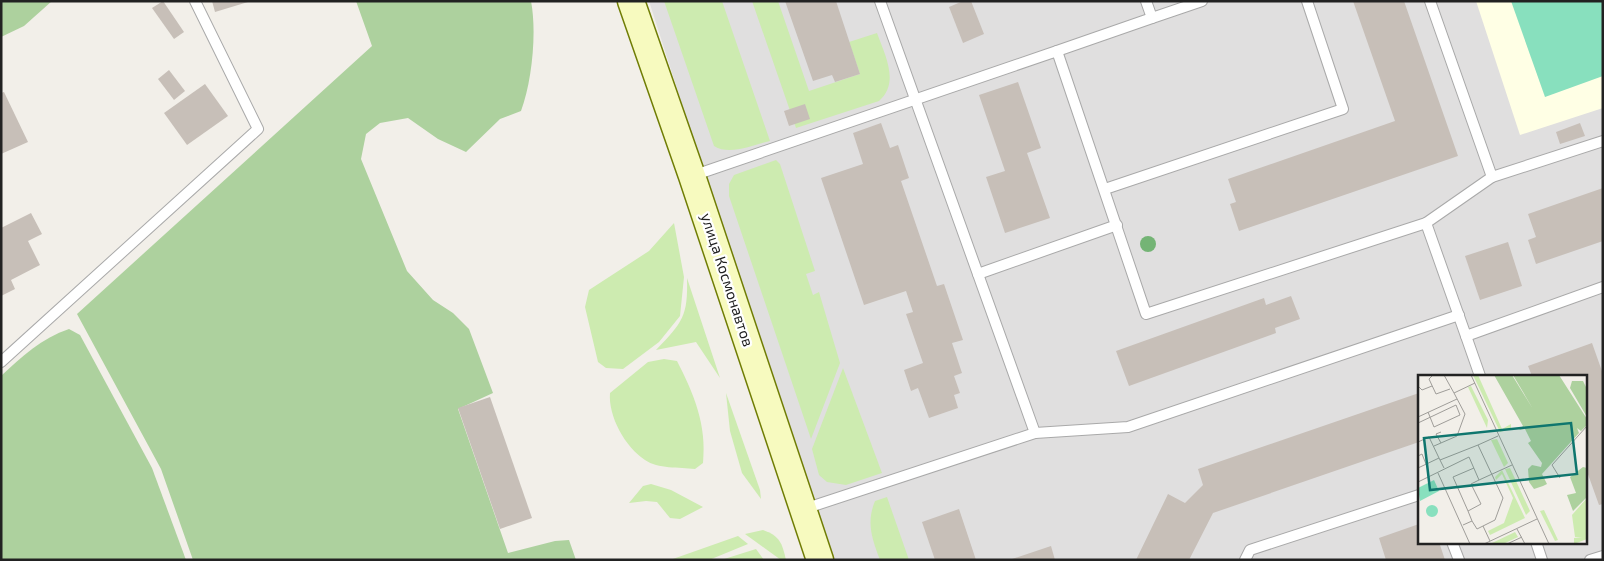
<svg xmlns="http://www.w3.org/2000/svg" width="1604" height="561" font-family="'Exo 2',sans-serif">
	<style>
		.residential { fill: #e0dfdf; fill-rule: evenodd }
		.education { fill: #ffffe5 }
		.grass { fill: #cdebb0 }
		.forest { fill: #add19e }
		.pitch { fill: #88e0be }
		.building { fill: #c7bfb8 }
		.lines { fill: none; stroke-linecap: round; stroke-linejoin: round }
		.lane-casing { stroke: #a9a9a9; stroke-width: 12 }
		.secondary-casing { stroke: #707d05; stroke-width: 29 }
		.lane { stroke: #fff; stroke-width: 10 }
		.secondary { stroke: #f7fabf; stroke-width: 26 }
		.tree { fill: #74b475 }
		.labels { text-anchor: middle; stroke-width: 4.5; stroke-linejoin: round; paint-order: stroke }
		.street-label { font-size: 15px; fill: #222; stroke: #fff }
		.inset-road { fill: none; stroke: #9f9d99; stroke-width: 1 }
		.view { fill: #0f766e; fill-opacity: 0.15; stroke: #0f766e; stroke-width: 2.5 }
		.inset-edge { fill: none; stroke: #222; stroke-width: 2.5 }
	</style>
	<rect width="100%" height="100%" fill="#f2efe9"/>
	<!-- residential -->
	<path class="residential" d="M649 1H1603V560H828ZM1419 376H1585V542H1419Z"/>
	<!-- education -->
	<path class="education" d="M1476 1H1603V108L1520 135Z"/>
	<!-- grass -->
	<g class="grass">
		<path d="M664 1H722L770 141C752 145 730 156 714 146Z"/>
		<path d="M752 1H778L809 91 860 74 849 42 877 33C885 55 900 83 879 101L796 128Z"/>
		<path d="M776 160 780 164 815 271 806 274 813 295 819 292 840 363 811 439 729 196V184L734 175Z"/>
		<path d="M674 223 684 277 680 316 659 342 623 369 606 368 598 362 585 307 589 290 649 251Z"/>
		<path d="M687 278 720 378 696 342 656 350C683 322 688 316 687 278Z"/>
		<path d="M664 359 677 361C694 394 707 425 703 463L695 469C679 467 658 469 645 460 625 447 608 416 610 393L648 362Z"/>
		<path d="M843 368 882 473 846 485 827 482 819 475 812 449Z"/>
		<path d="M726 393 760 490 761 499 742 473 730 431Z"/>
		<path d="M651 484 671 490 703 507 680 519 670 518 657 502 646 501 629 503 643 486Z"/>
		<path d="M887 497 909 560H880C872 538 866 523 875 501Z"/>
		<path d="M763 530C780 536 782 543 786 560H781L745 534Z"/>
		<path d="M738 536 748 544 709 560H670Z"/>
		<path d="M756 549 764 560H721Z"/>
	</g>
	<!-- forest -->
	<g class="forest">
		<path d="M1 1H52L24 26 1 37Z"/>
		<path d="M356 1H531C537 32 532 82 521 111L500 119 466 152 438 139 408 118 380 123 366 134 361 159 407 271 433 300 453 313 469 329 493 393 458 409 508 553 555 541 569 540 576 560H193L161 469 77 314 372 46Z"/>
		<path d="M69 329 80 335 152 468 186 560H1V376C21 357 42 338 69 329Z"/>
	</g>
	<!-- pitch -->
	<path class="pitch" d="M1511 1H1603V76L1545 97Z"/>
	<!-- building -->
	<g class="building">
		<path d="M163 1 184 32 174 39 152 8Z"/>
		<path d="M212 1H248V2L215 12Z"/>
		<path d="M785 1H836L860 74 835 82 832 75 813 81Z"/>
		<path d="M963 1H971L984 34 963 43 949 7Z"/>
		<path d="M1353 1H1404L1458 156 1239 231 1230 204 1236 202 1228 179 1395 121Z"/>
		<path d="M169 70 185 91 174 100 158 79Z"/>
		<path d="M1018 82 1041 148 1027 153 1050 218 1005 233 986 177 1005 171 979 95Z"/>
		<path d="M205 84 228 116 187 145 164 113Z"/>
		<path d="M4 92 28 142 1 154V93Z"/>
		<path d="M805 104 810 119 789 126 784 111Z"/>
		<path d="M881 123 890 148 898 145 909 178 901 181 937 286 944 284 963 340 952 343 962 373 954 376 960 393 954 395 958 408 929 418 918 388 911 391 904 370 923 363 906 314 913 312 906 291 864 305 821 178 863 164 853 133Z"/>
		<path d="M1580 123 1585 136 1560 144 1556 132Z"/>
		<path d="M1603 188V241L1536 264 1528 240 1536 237 1528 214Z"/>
		<path d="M31 213 42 234 28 241 40 265 11 280 15 289 1 296V228Z"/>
		<path d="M1508 242 1522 286 1480 300 1465 256Z"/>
		<path d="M1291 296 1300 319 1275 328 1276 333 1129 386 1116 351 1264 298 1266 305Z"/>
		<path d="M1592 343 1603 374V504L1599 505 1585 466V376H1532L1528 366Z"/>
		<path d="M1419 393V442L1213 513 1189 560H1136L1168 494 1185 503 1203 485 1198 469Z"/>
		<path d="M490 397 532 518 500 529 458 408Z"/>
		<path d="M959 509 976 560H935L922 522Z"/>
		<path d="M1419 524V542H1439L1445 560H1386L1379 538Z"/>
		<path d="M1051 546 1055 560H1012V559Z"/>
	</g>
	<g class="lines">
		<!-- lane casing -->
		<g class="lane-casing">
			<g id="lane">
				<path d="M1430 1 1492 177"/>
				<path d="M1152 18 1202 1"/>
				<path d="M1057 51 1152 18 1146 1"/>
				<path d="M692 176 1057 51 1146 314 1426 223 1492 177 1603 141"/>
				<path d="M1105 189 1343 109 1307 1"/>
				<path d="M1426 223 1466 336 1603 287"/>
				<path d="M978 274 1117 225"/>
				<path d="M1466 336 1480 376"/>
				<path d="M1 362 258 129 195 1"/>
				<path d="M1035 433 1128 427 1459 315"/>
				<path d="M804 509 1035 433 880 1"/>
				<path d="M1452 542 1459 560"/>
				<path d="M1536 542 1542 560"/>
				<path d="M1245 560 1250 550 1419 495"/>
				<path d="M1590 560 1603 556"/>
			</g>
		</g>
		<!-- secondary casing -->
		<g class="secondary-casing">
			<path id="secondary" d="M631 1 692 176 820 560"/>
		</g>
		<!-- lane -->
		<use href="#lane" class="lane"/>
		<!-- secondary -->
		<use href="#secondary" class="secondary"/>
	</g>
	<!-- trees -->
	<circle class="tree" cx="1148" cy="244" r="8"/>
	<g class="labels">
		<!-- street labels -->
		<g class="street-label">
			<text transform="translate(727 280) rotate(72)" y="5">улица Космонавтов</text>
		</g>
	</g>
	<!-- overview -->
	<g transform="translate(1418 375)">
		<rect width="169" height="169" fill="#f2efe9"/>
		<path d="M55 0H60L84 54 93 49V54L82 57ZM53 11 70 45 69 53 50 12ZM79 64 90 88 86 92 73 65ZM92 93 112 136 108 140 87 94ZM84 95 107 143 72 160 70 156 86 148 95 123 84 99 78 105 77 102ZM169 123V164L156 169V163L164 162H157L154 140ZM126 135 140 165 137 166 122 136ZM97 157 100 162 85 169H72Z" fill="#cdebb0"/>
		<path d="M76 0H94L115 34 95 0H141L169 44V50L163 56 159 53 161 58 124 99 129 109 125 111 116 114 111 107 110 94 114 90 123 92 124 88 110 68 113 66 107 54 101 55 105 51ZM154 6H165L169 14V42L152 13ZM165 92 169 93V122L155 136 149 120 158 118 152 102Z" fill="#add19e"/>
		<path d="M16 105 21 116 2 126 0 113ZM8 136a6 6 0 1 1 12 0a6 6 0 1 1-12 0Z" fill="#88e0be"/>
		<path class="inset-road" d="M15 0 11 4 18 19 32 14M26 0 36 18M53 0 131 169M0 11 4 15 14 11M10 37 16 52 42 40 38 30M0 42 39 24M0 48 38 30M0 67 11 62 21 83M23 68 18 59 23 57M16 71 39 61 47 39 36 18 57 8M0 81 4 79 8 89M22 85 60 70M0 93 21 83 26 93M20 98 52 169M142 103 134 90 169 51M0 107 51 82 61 105 94 90M50 136 35 102 56 93M54 146 50 136 63 129 53 109 61 105M45 150 54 146 59 154 77 145 85 123 60 70 80 61M65 151 72 166M99 154 107 169M66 169 119 144M89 169 104 162"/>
		<path class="view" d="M153 48 159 99 12 115 6 63Z"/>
		<rect width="169" height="169" class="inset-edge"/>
	</g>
	<!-- border -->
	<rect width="1604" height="561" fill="none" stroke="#222222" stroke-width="5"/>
</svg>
